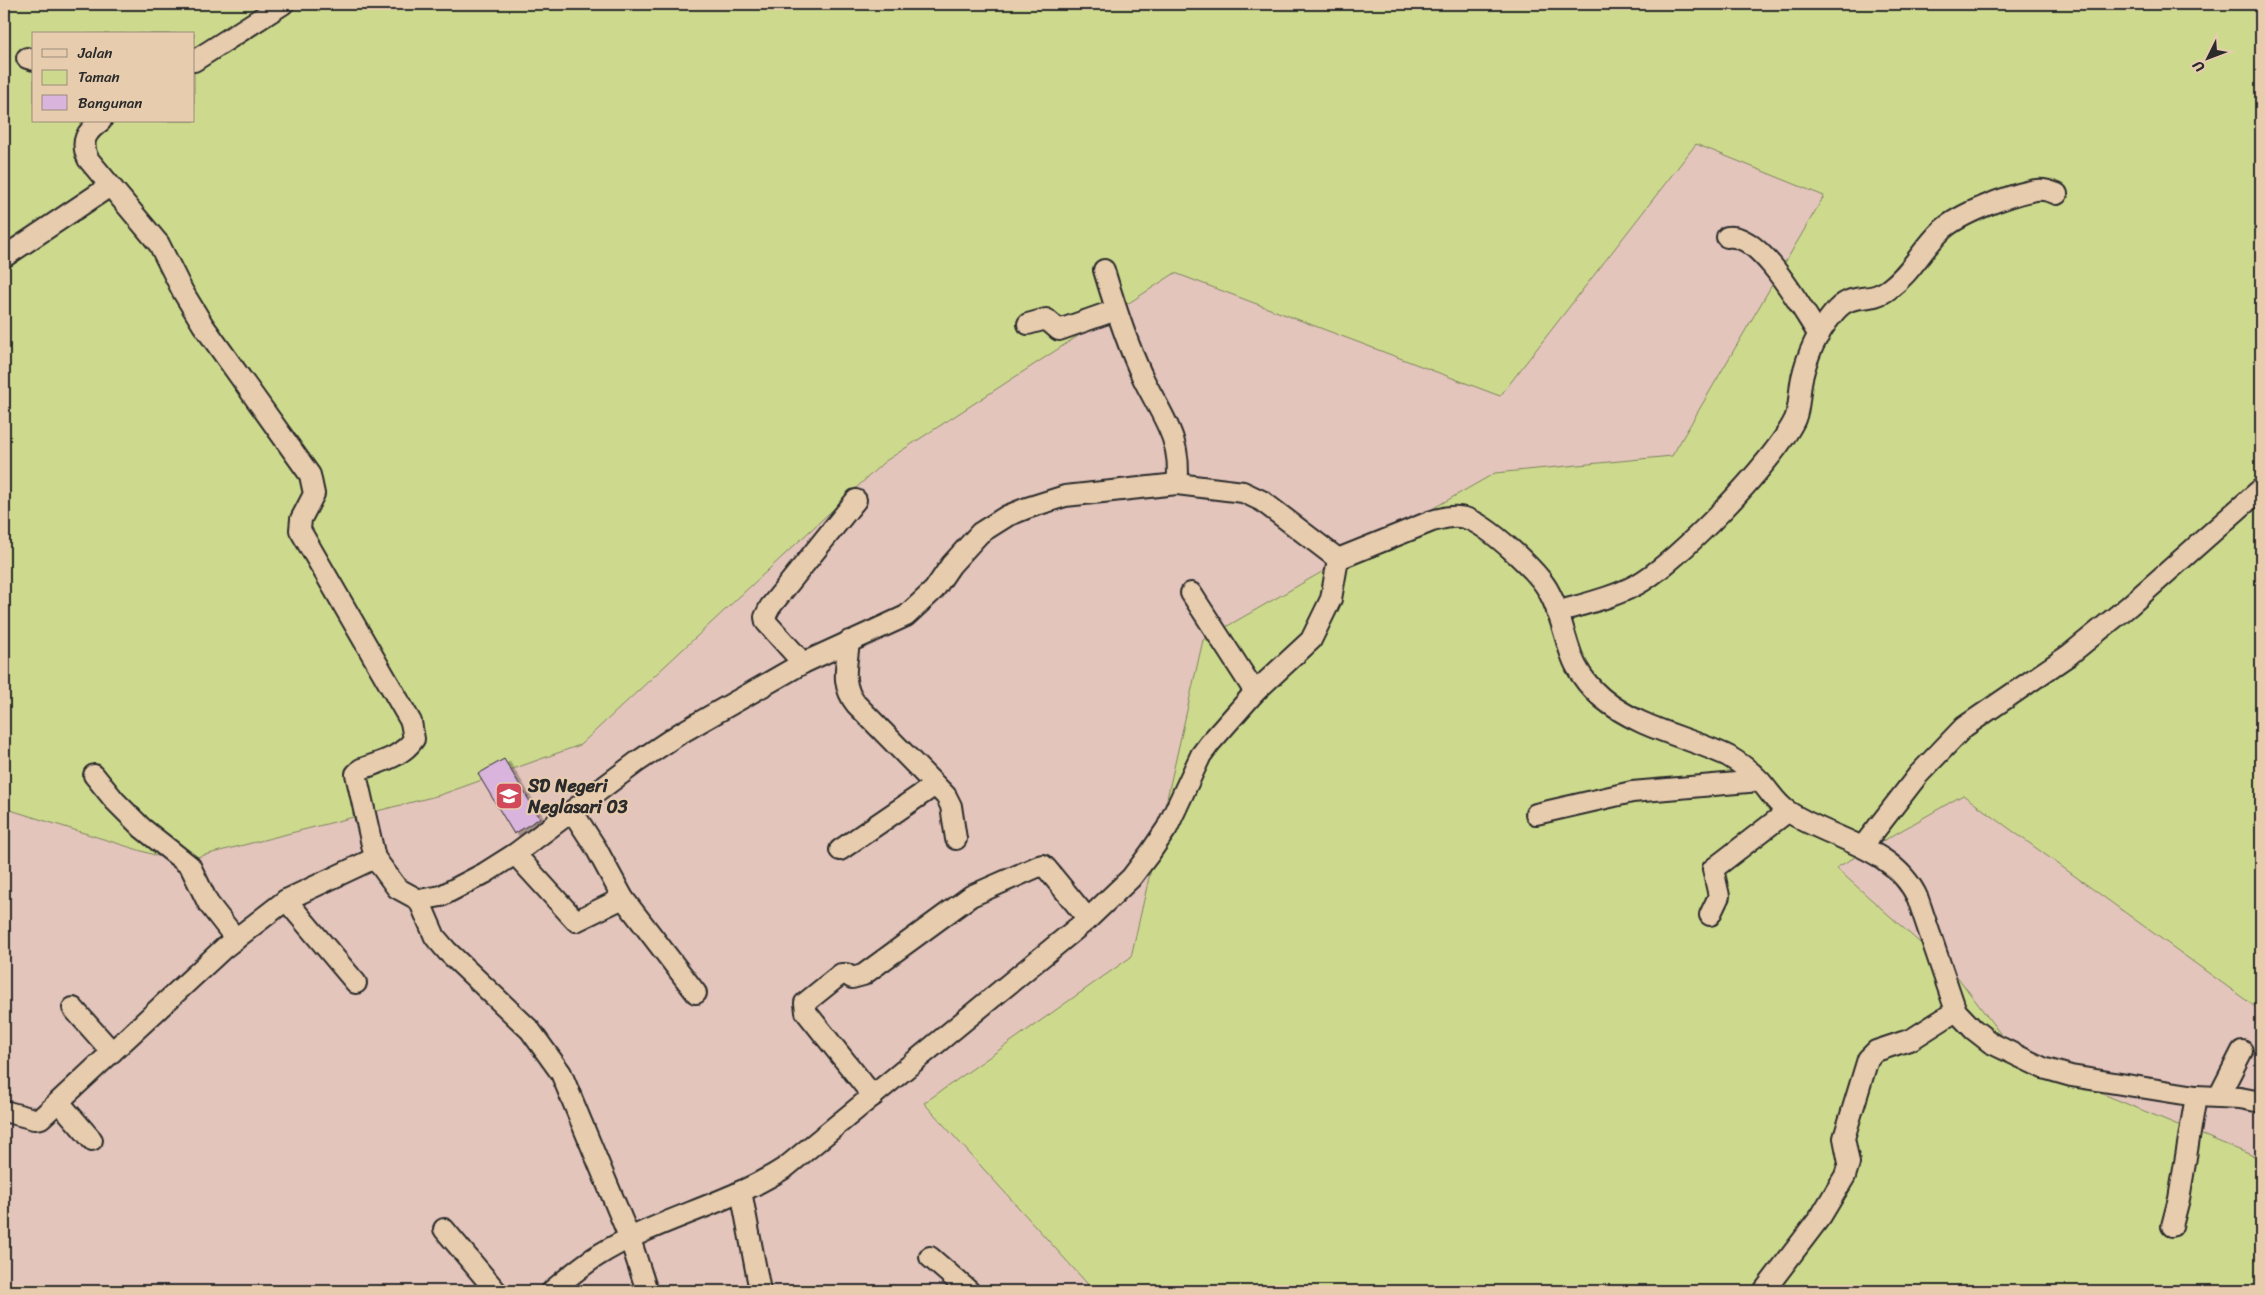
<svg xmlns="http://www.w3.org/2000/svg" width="2265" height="1295" font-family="Sriracha,sans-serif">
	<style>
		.green { fill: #cdda8e; stroke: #7c825c; fill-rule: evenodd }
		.building { fill: #d9b4dd; stroke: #2b2b2b; filter: url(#shadow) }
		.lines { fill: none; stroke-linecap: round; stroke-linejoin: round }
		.street-casing { stroke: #2b2b2b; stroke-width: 24 }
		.street { stroke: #e7ccae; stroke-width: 20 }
		.labels { text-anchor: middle; stroke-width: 4; stroke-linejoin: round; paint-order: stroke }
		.poi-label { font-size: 18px; font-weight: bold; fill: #2b2b2b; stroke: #e7ccae; text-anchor: start }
	</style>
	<defs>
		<filter id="shadow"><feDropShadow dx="5.5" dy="3" stdDeviation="0" flood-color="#0004"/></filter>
	</defs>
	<rect width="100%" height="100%" fill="#e3c5bc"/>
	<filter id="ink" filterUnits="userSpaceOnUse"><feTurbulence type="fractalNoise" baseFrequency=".02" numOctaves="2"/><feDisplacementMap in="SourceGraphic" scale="10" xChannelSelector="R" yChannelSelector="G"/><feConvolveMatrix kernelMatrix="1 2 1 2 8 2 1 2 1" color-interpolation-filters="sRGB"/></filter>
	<g filter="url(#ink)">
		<!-- green -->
		<path class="green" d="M4 4H2261V1011L1963 795 1836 868 1956 975 2020 1060 2261 1159V1291H1094L924 1103 1131 957 1203 640 1495 473 1672 456 1824 196 1696 144 1500 396 1175 273 884 462 580 745 440 795 177 862 4 808ZM34 34H194V121H34Z"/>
		<!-- building -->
		<path class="building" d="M504 759 540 818 514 834 478 774Z"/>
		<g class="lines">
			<!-- street casing -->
			<g class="street-casing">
				<g id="street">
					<path d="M27 58 34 60"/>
					<path d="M194 61 283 4"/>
					<path d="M101 121C86 132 80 141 88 159L159 244 183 292 203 325 310 475 314 494 301 519 300 530 411 722 414 739C402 757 380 762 361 769L356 774 375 858 397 888 419 900 435 937 447 951 530 1030 561 1073 630 1239 647 1291"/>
					<path d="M1727 237C1760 231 1803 311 1819 335"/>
					<path d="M4 257 110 186"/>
					<path d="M1104 270C1115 307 1127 344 1143 378 1161 415 1183 440 1177 484"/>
					<path d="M1028 324 1046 319 1059 330 1116 310"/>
					<path d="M1191 593 1255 692"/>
					<path d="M1557 612C1584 604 1612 598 1636 585 1676 564 1776 460 1795 419 1800 407 1799 391 1802 378 1807 356 1818 332 1833 314 1852 289 1868 305 1889 289 1911 273 1922 249 1942 230 1959 214 2007 196 2031 191 2040 188 2048 190 2057 194"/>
					<path d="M849 641C847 665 840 684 856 704L946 796 951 806 956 839"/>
					<path d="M803 663 766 622 765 617 770 607 856 500"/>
					<path d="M94 775 115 801 142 828 190 866 208 903 236 939"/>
					<path d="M572 811 596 848 623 898 696 993"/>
					<path d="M1536 814 1632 792 1760 781"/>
					<path d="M1863 846 1918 775 1964 727 2069 655 2129 606 2261 489"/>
					<path d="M840 850 935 785"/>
					<path d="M515 854 576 921 623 898"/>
					<path d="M286 900 356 983"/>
					<path d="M419 900 441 896 485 873 515 854 637 762 679 734 803 663 906 616 934 590 951 565 980 533 1007 516 1027 508 1065 496 1084 494 1177 484 1243 492 1262 501 1338 559"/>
					<path d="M1710 915 1719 896 1713 869 1787 812"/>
					<path d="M73 1008 112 1052"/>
					<path d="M873 1096 806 1012 805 1003 841 974H846L852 978 863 975 971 896 1039 866 1043 865 1047 869 1088 919"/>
					<path d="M2219 1096 2242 1051"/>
					<path d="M59 1102 92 1140"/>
					<path d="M4 1111 34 1119 41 1118 224 948 286 900 375 858"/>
					<path d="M741 1191 760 1291"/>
					<path d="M2172 1226 2179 1199 2196 1096"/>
					<path d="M444 1229 496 1291"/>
					<path d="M930 1257 969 1291"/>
					<path d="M552 1291C566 1279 581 1266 597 1256 656 1219 728 1205 786 1167L1088 919 1131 878 1150 853 1167 828 1201 755 1210 743 1255 692 1311 640 1331 599 1338 559 1432 521C1443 518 1454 515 1465 518 1487 524 1539 572 1549 592 1571 633 1562 664 1602 698 1639 729 1686 736 1728 756 1740 763 1752 772 1761 782 1770 792 1777 805 1789 812 1832 840 1895 847 1918 899L1956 1011 1973 1029 1991 1043 2043 1068 2071 1076 2196 1096 2240 1098 2261 1102"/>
					<path d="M1764 1291 1821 1216 1845 1176 1849 1163 1844 1138 1868 1059 1876 1051 1912 1039 1956 1011"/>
				</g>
			</g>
			<!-- street -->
			<use href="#street" class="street"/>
		</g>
	</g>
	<!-- icons -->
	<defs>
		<g id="school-square" transform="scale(1.4375)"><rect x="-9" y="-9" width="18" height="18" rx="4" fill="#d1495b" stroke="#e7ccae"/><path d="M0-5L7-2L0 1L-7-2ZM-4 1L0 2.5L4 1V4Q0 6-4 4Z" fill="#fff"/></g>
	</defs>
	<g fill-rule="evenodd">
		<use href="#school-square" x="509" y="796"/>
	</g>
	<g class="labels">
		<!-- poi labels -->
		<g class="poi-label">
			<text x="528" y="792">SD Negeri<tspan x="528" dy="21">Neglasari 03</tspan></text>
		</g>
	</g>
	<!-- margin -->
	<rect width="2265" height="1295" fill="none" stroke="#e7ccae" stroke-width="20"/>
	<rect x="10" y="10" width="2245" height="1275" fill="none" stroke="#2b2b2b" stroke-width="2" filter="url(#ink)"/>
	<!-- legend -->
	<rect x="32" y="32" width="162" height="90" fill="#e7ccae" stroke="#9c8c7a"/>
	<rect x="42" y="49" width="25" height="8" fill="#e7ccae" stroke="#9c8c7a"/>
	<text x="78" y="58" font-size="15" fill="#2b2b2b">Jalan</text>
	<rect x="42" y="70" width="25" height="15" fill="#cdda8e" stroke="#9c8c7a"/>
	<text x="78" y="82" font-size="15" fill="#2b2b2b">Taman</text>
	<rect x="42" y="95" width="25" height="15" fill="#d9b4dd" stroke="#9c8c7a"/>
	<text x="78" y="108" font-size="15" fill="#2b2b2b">Bangunan</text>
	<!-- north arrow -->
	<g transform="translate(2208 58) rotate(228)" stroke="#e7ccae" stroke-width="4" paint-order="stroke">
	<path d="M0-4L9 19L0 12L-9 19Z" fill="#2b2b2b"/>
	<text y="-8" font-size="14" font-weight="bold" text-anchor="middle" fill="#2b2b2b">U</text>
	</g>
</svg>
